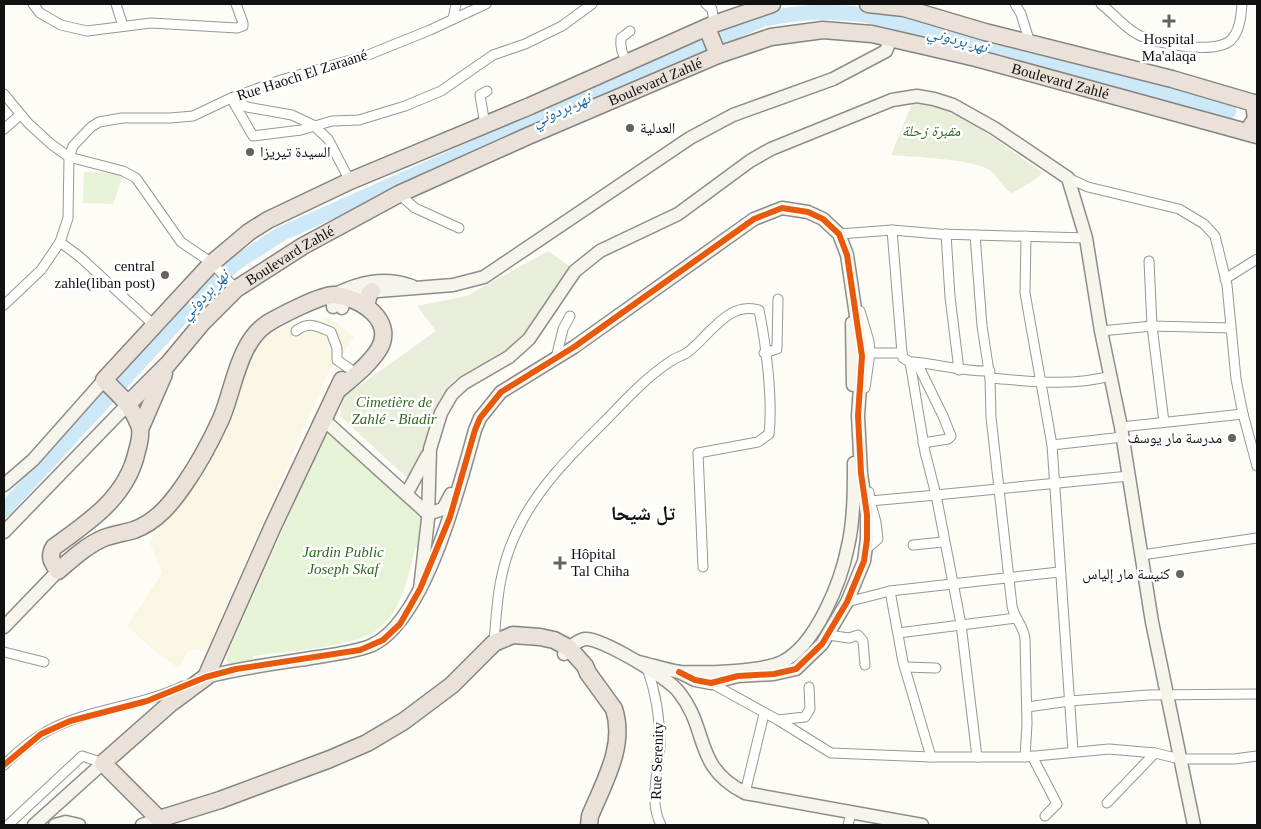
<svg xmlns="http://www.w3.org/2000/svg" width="1261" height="829" font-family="'Times New Roman','Noto Naskh Arabic',serif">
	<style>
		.farmland { fill: #f9f7e4 }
		.green { fill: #e7f3d7 }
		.cemetery { fill: #e9eedb }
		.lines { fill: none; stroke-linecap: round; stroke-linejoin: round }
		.river { stroke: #cde8f7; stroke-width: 15 }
		.street-casing { stroke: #979795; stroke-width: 11 }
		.secondary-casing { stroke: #8e8d8b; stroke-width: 15 }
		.highway-casing { stroke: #858482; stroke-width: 19 }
		.street { stroke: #fffffe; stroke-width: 9 }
		.secondary { stroke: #f6f4eb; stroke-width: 12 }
		.highway { stroke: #eae1d8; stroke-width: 16 }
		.cycleway-casing { stroke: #fff; stroke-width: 9 }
		.cycleway { stroke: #e8590c; stroke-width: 6 }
		.poi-dot { fill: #646362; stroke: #fff; stroke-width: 2 }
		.labels { text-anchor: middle; stroke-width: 5; stroke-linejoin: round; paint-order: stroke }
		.poi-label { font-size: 15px; fill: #111; stroke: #fff; text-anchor: start }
		.street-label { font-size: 15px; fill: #111; stroke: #fff }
		.park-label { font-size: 15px; font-style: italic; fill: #2f6b1f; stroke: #fff }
		.water-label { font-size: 16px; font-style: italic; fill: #1768a6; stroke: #fff }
		.district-label { font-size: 20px; font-weight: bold; fill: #111; stroke: #fff }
	</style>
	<rect width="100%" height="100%" fill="#fdfcf7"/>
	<!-- farmland -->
	<path class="farmland" d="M329 317 355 337 328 373 207 649 189 650 179 668 160 656 127 626 162 573 150 543 254 335Z"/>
	<!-- green -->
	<g class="green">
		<path d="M84 172 124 173 113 204 83 203Z"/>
		<path d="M327 430 424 507 421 549 415 548C409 575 402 609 380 628 358 647 283 652 253 656V662L229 666 226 657Z"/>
	</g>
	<!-- cemetery -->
	<g class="cemetery">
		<path d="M913 101 951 108 1043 173 1034 180 1012 193C1002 188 998 175 988 169 970 159 913 157 891 155Z"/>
		<path d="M548 251 572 268 534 326 518 343 454 380 443 393 414 473 406 477 340 416 342 398 436 331 417 306 467 296Z"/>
	</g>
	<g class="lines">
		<!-- river -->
		<path class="river" d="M4 510 201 296 233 265 281 234 763 19C801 12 826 10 865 15L1095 73 1229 111"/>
		<!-- street casing -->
		<g class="street-casing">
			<g id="street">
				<path d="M33 4 40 13 61 25 87 31 151 23 237 28 243 26V23L236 4"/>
				<path d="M116 4 123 26"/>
				<path d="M706 4 712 9 714 24"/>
				<path d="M1015 4 1021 14 1030 43"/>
				<path d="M1101 4C1113 13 1124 27 1137 34 1153 44 1216 55 1231 40 1240 31 1241 16 1242 4"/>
				<path d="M453 19 456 4"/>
				<path d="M627 62C622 53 620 48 621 38L630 31"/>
				<path d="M4 94 28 123 51 144 69 157 123 171 136 178 181 242 212 263 236 289"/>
				<path d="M231 98 253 136 301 130 332 121 359 120 405 106 441 91 493 55 525 44 562 26 592 4"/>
				<path d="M231 98 247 107 292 115 313 125 328 139 350 181"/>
				<path d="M485 125 480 95 487 91"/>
				<path d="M4 129 20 115"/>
				<path d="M1068 178 1088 187 1179 209 1204 224 1215 236 1227 285 1236 379 1243 414 1257 466"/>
				<path d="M399 194 415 208 459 228"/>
				<path d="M892 230 902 353 903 358 910 362 925 452 936 495 1129 476"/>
				<path d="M839 234 892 230 939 234 1086 238"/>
				<path d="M946 234 950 297 959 370"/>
				<path d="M975 235 982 326 990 378"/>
				<path d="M1026 236 1025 293 1052 445 1073 751"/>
				<path d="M60 242 80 257 155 326"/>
				<path d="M1149 261 1152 326 1164 422"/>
				<path d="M1225 279 1257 259"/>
				<path d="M4 305 41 270 60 242 68 218 69 157 73 146 91 127 99 122 122 118H170L193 116 231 98 281 80 368 55 430 30 486 4"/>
				<path d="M860 311 869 341 870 353H902"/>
				<path d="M296 331C308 321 317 326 331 332L337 348V360L350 369"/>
				<path d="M1101 331 1152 326 1231 328"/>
				<path d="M764 353 777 349 778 299"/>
				<path d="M556 358 563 329 570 316"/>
				<path d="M913 362C939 364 963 372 990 371"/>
				<path d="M917 363 943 416 951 436 948 439 923 443"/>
				<path d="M865 388 870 353"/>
				<path d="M1121 427 1243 414"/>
				<path d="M1052 445 1123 437"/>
				<path d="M869 492 870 501 936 495 961 624 977 757"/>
				<path d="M913 545 943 542"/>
				<path d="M866 549 878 539 876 522 870 501"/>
				<path d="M1142 555 1257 538"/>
				<path d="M890 591 903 662 931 757"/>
				<path d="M847 602 890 591 1059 572"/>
				<path d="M898 633 1016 618"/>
				<path d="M828 635 849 638 858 635 863 641 865 665"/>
				<path d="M494 643C497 601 499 567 518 529 539 485 575 451 609 417 628 397 648 376 671 361 676 357 683 356 688 352 710 335 728 301 759 310 766 344 773 400 769 434L758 442 698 453 703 567"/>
				<path d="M4 652 44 662"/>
				<path d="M905 667 936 668"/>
				<path d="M647 668C656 693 660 718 660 745 659 771 648 800 661 825"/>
				<path d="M711 683 778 720 831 753 931 757H1025L1109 749 1155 753 1180 759H1234L1257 756"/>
				<path d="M1027 707 1070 701 1148 695 1257 694"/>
				<path d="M778 720 805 717 810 709 809 687"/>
				<path d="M1032 756 1057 804 1045 816"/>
				<path d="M1025 757 1027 724 1025 639C1024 626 1014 618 1012 606L991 417 990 378C1029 381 1071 387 1110 376"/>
				<path d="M4 765C17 752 32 739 49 730 91 708 140 707 183 686"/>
				<path d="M745 793 764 714"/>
				<path d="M1107 803 1155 753"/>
				<path d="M8 825 82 756 103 763"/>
				<path d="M848 825 851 813"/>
			</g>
		</g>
		<!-- secondary casing -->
		<g class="secondary-casing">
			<g id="secondary">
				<path d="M333 307V295C360 282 383 276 412 286"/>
				<path d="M342 308 345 298 353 293 453 285 484 277 690 138 733 115 833 79 886 51 891 38"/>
				<path d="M852 323 853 385"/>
				<path d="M323 419 428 514 443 509 451 494"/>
				<path d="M4 485 33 460 104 380"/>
				<path d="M407 493 427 456"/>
				<path d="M4 532 129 403"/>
				<path d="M420 589 428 519 430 449 441 413 452 394 464 383 509 357 529 339 575 271 600 251 678 214 750 161 771 149 892 100 917 96 934 99 953 105 994 128 1068 178 1086 238 1101 331 1121 427 1152 622 1194 825"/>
				<path d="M4 627 58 571"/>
				<path d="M564 654C569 648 578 640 585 639 600 637 668 678 678 691 710 730 692 766 745 793L922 825"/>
				<path d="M639 662C652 665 666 670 680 672 703 673 761 672 782 662 816 645 841 582 848 546 854 520 854 489 854 463"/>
				<path d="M206 677C243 667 281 663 318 657 336 654 354 652 370 646 425 624 460 484 475 430L480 418 501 392 574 347 754 219 782 208 808 212 823 219 839 234 847 255 862 356 858 416 861 473 867 515V539L864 561 847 602 822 644 796 669 774 674 738 676 711 683 695 680 679 672"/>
				<path d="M34 825 103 763"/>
				<path d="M55 825 66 822 79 825"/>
				<path d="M142 825 159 819"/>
			</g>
		</g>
		<!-- highway casing -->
		<g class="highway-casing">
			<g id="highway">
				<path d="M868 4 904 8 985 32 1172 79 1257 104"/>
				<path d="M707 28 718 55"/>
				<path d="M1247 132 1256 119 1254 103"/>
				<path d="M366 306 369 294 372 291"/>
				<path d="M342 380 273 526 206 677 171 703 103 763 159 819 220 800 330 759 367 743 404 721 452 685 494 643 513 635 540 637 554 640 569 648 585 666 588 673 614 709C626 746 604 782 590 816L589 825"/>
				<path d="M339 389C353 377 369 365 379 349 396 320 359 297 334 295 322 294 280 316 268 323 238 342 234 389 221 419 210 443 198 465 184 485 171 504 156 522 134 530 124 533 114 534 104 538 87 545 72 559 58 571 52 562 48 557 54 547 90 521 127 497 137 451 139 444 142 432 139 425 132 406 119 394 104 380L212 263 249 232 268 220 350 181 530 106 714 24 772 4"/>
				<path id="s1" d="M129 403 168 364 203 322 236 289 303 246 399 194 528 136 718 55 771 37 823 30 872 34 976 58 1257 135"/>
				<path d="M141 427 164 374"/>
			</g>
		</g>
		<!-- street -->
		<use href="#street" class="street"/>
		<!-- secondary -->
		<use href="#secondary" class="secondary"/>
		<!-- highway -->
		<use href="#highway" class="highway"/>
		<!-- cycleway casing -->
		<g class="cycleway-casing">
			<path id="cycleway" d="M4 765 41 734 70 721 147 701 206 677 236 669 360 650 383 640 400 624 420 589 450 517 475 430 480 418 501 392 574 347 754 219 782 208 808 212 823 219 839 234 847 255 862 356 858 416 861 473 867 515V539L864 561 847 602 822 644 796 669 774 674 738 676 711 683 695 680 679 672"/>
		</g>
		<!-- cycleway -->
		<use href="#cycleway" class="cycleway"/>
	</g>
	<!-- markers -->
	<g class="poi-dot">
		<path d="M1166.5 13.5h5v5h5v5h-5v5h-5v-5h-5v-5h5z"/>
		<circle cx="630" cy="128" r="5"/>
		<circle cx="250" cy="152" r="5"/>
		<circle cx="165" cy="275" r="5"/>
		<circle cx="1232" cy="438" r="5"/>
		<path d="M557.5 555.5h5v5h5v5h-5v5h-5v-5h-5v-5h5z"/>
		<circle cx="1180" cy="574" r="5"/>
	</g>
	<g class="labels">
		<!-- poi labels -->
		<g class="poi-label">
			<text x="1169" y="44" text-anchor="middle">Hospital<tspan x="1169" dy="17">Ma'alaqa</tspan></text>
			<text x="640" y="133">العدلية</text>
			<text x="260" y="157">السيدة تيريزا</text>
			<text x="155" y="271" text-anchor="end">central<tspan x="155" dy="17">zahle(liban post)</tspan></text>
			<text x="1222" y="443" text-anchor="end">مدرسة مار يوسف</text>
			<text x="571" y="559">Hôpital<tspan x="571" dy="17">Tal Chiha</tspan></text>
			<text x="1170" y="579" text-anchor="end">كنيسة مار إلياس</text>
		</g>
		<!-- street labels -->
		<g class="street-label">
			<text transform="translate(302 75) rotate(-18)" y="5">Rue Haoch El Zaraané</text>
			<text dy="5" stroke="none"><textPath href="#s1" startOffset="1045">Boulevard Zahlé</textPath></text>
			<text dy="5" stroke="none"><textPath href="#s1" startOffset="625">Boulevard Zahlé</textPath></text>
			<text dy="5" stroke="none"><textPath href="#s1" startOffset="220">Boulevard Zahlé</textPath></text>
			<text transform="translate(657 761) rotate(-88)" y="5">Rue Serenity</text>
		</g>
		<!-- park labels -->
		<g class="park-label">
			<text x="931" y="136">مقبرة زحلة</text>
			<text x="394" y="407">Cimetière de<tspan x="394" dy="17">Zahlé - Biadir</tspan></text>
			<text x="343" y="557">Jardin Public<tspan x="343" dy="17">Joseph Skaf</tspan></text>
		</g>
		<!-- water labels -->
		<g class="water-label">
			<text transform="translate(958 39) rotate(15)" y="6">نهر بردوني</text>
			<text transform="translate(561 109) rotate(-24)" y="6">نهر بردوني</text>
			<text transform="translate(204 294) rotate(-46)" y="6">نهر بردوني</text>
		</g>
		<!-- district labels -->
		<g class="district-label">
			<text x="643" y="520">تل شيحا</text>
		</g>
	</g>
	<!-- border -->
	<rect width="1261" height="829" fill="none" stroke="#111111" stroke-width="10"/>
</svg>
